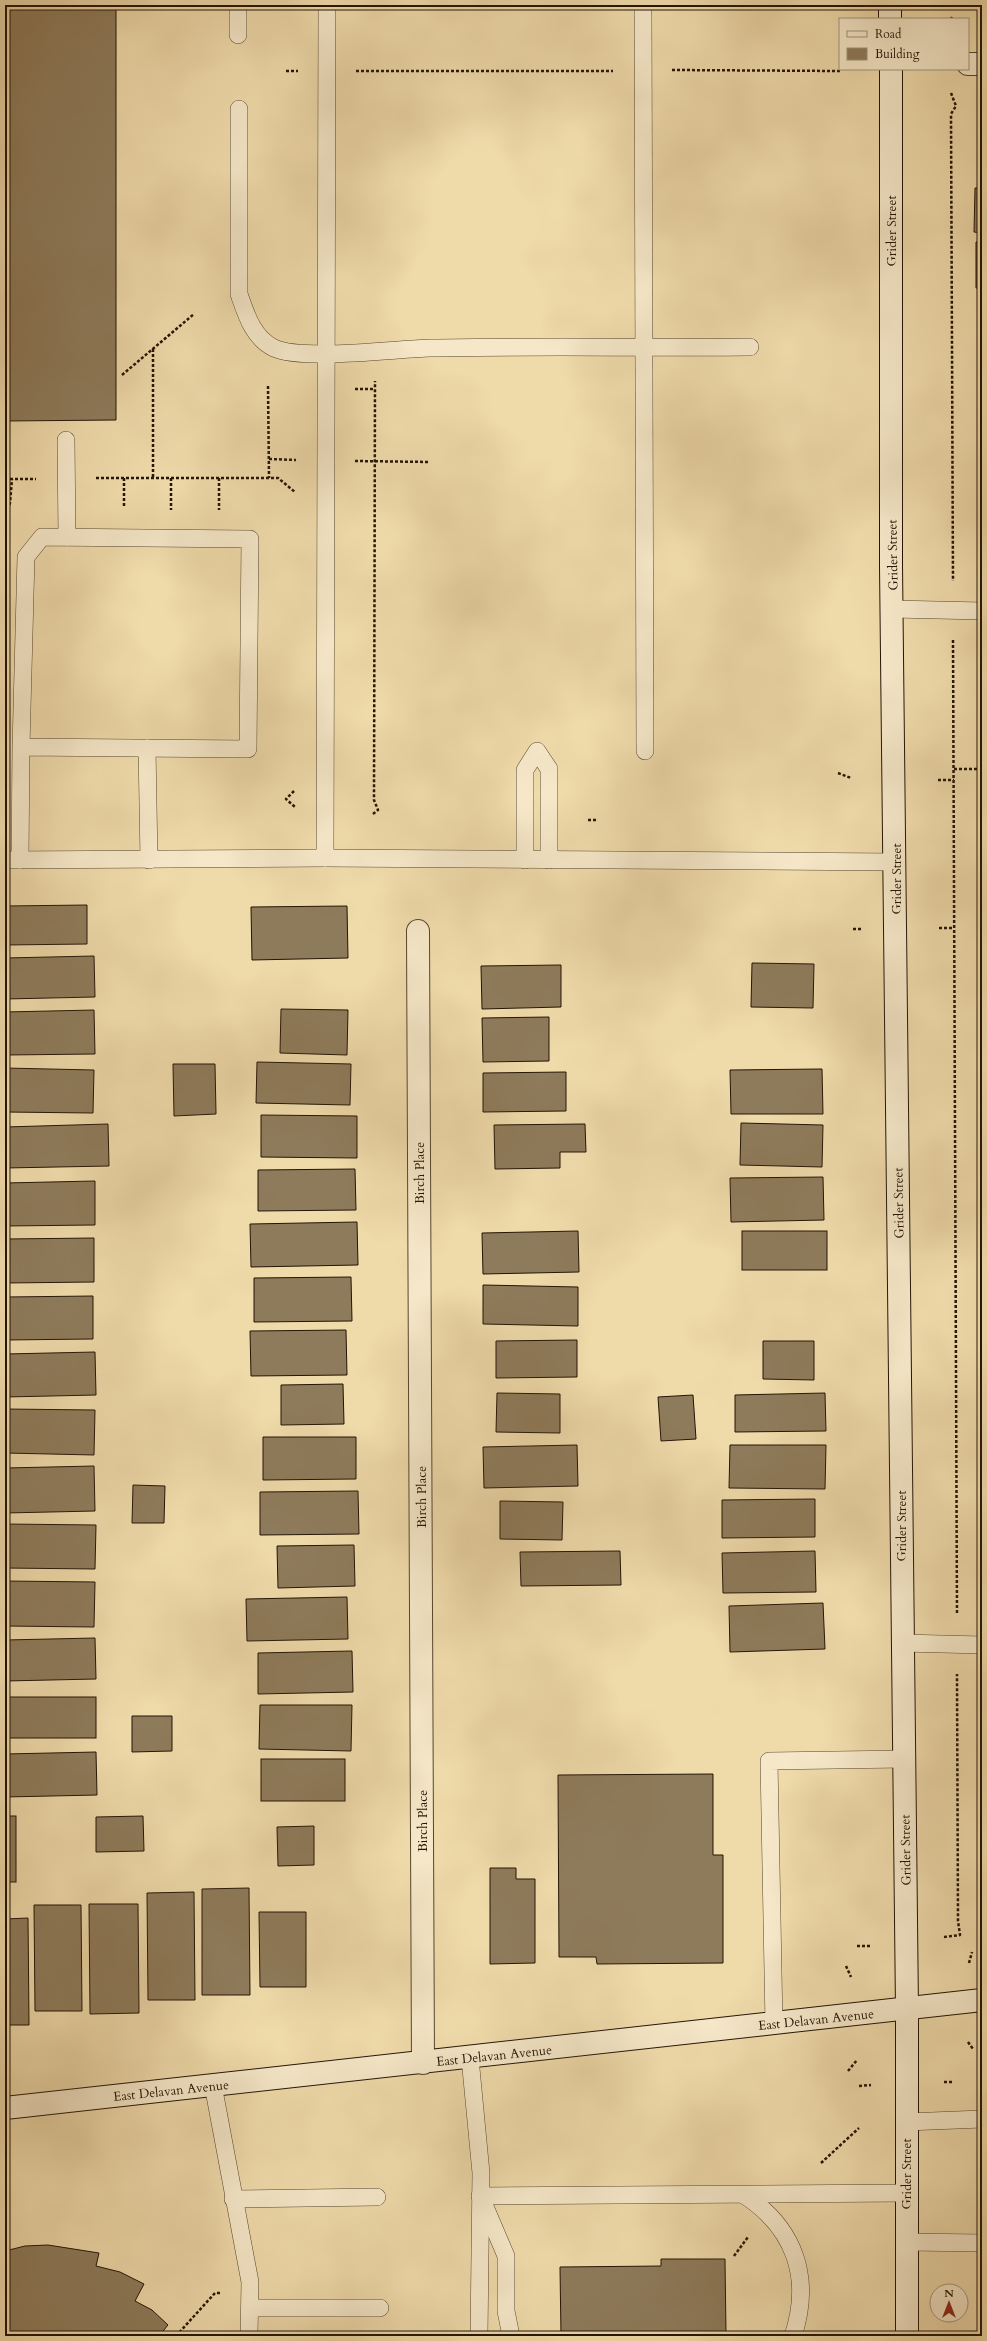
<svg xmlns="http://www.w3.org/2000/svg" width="987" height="2341" font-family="Cardo,serif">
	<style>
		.building { fill: #8e7b5b; stroke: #241505 }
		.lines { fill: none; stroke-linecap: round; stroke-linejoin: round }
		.lane-casing { stroke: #57462e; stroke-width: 18 }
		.street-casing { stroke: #57462e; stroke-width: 24 }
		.secondary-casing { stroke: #241505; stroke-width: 24 }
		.path { stroke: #241505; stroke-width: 2.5; stroke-dasharray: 3 2; stroke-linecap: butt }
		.lane { stroke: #f5e7c8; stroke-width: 17 }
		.street { stroke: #f5e7c8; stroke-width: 22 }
		.secondary { stroke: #f5e7c8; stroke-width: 22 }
		.labels { text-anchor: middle; stroke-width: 3; stroke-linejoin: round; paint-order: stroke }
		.street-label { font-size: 13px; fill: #241505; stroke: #f5e7c8 }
	</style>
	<rect width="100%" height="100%" fill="#efdaaa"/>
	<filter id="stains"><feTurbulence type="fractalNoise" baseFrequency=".005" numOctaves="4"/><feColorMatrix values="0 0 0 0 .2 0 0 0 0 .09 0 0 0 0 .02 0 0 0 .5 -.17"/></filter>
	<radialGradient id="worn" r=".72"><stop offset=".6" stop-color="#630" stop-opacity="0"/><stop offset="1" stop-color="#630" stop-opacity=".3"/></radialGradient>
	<!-- building -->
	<g class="building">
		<path d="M5 5H116V420L5 421Z"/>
		<path d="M975 188H982V233L974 232Z"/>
		<path d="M982 241V288H976V242Z"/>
		<path d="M981 418H982V463H980Z"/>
		<rect x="979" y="473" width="3" height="46"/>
		<path d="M87 905V944L5 945V906Z"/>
		<path d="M347 906 348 958 252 960 251 907Z"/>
		<path d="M94 956 95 997 5 999V958Z"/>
		<path d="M752 963 814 964 813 1008 751 1007Z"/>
		<path d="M561 965V1007L482 1009 481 966Z"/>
		<path d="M281 1009 348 1010 347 1055 280 1053Z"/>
		<path d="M94 1010 95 1054 5 1055V1012Z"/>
		<path d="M549 1017V1061L483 1062 482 1018Z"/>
		<path d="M257 1062 351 1064 350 1105 256 1103Z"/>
		<path d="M173 1064H215L216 1114 174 1116Z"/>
		<path d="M5 1068 94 1070 93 1113 5 1112Z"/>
		<path d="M822 1069 823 1114H731L730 1070Z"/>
		<path d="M566 1072V1111L483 1112V1073Z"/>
		<path d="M261 1115 357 1116V1158L261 1157Z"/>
		<path d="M741 1123 823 1125 822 1167 740 1165Z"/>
		<path d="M108 1124 109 1166 5 1168V1127Z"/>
		<path d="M585 1124 586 1152H560V1168L495 1169 494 1125Z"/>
		<path d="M355 1169 356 1210 258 1211V1170Z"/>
		<path d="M823 1177 824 1220 731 1222 730 1178Z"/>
		<path d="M95 1181V1225L5 1226V1183Z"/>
		<path d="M357 1222 358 1265 251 1267 250 1224Z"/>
		<path d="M578 1231 579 1272 483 1274 482 1233Z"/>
		<rect x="742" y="1231" width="85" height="39"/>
		<path d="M94 1238V1282L5 1283V1239Z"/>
		<path d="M351 1277 352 1321 254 1322V1278Z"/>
		<path d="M483 1285 578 1287V1326L483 1324Z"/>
		<path d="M93 1296V1339L5 1340V1297Z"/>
		<path d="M346 1330 347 1375 251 1376 250 1331Z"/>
		<path d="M577 1340V1377L496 1378V1341Z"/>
		<path d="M763 1341H814V1380L763 1379Z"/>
		<path d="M95 1352 96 1395 5 1397V1354Z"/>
		<path d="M343 1384 344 1424 281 1425V1385Z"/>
		<path d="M497 1393 560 1394V1433L496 1432Z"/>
		<path d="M825 1393 826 1431 735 1432V1395Z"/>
		<path d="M693 1395 696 1439 661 1441 658 1397Z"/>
		<path d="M5 1409 95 1410 94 1455 5 1453Z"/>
		<path d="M263 1437H356V1479L263 1480Z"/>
		<path d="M577 1445 578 1486 484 1488 483 1447Z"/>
		<path d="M730 1445H826L825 1489 729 1488Z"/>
		<path d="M94 1466 95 1511 5 1513V1468Z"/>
		<path d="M133 1485 165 1486 164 1523H132Z"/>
		<path d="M358 1491 359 1534 260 1535V1492Z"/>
		<path d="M815 1499V1537L722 1538V1500Z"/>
		<path d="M500 1501 563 1502 562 1540 500 1539Z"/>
		<path d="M5 1524 96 1525 95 1569 5 1568Z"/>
		<path d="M354 1545 355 1586 278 1588 277 1546Z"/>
		<path d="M620 1551 621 1585 521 1586 520 1552Z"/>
		<path d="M815 1551 816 1592 723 1593 722 1553Z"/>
		<path d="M5 1581 95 1582 94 1627 5 1626Z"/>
		<path d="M347 1597 348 1639 247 1641 246 1599Z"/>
		<path d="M823 1603 825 1649 730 1652 729 1606Z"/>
		<path d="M95 1638 96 1679 5 1681V1640Z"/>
		<path d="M352 1651 353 1692 258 1694V1653Z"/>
		<rect x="5" y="1697" width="91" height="41"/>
		<path d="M260 1705H352L351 1751 259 1749Z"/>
		<path d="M132 1716H172V1751L132 1752Z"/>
		<path d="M96 1752 97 1795 5 1797V1754Z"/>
		<rect x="261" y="1759" width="84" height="42"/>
		<path d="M713 1774V1855H723V1963L597 1964 596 1957H559L558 1775Z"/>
		<rect x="5" y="1816" width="11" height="66"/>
		<path d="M143 1816 144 1851 96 1852V1817Z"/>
		<path d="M314 1826V1865L278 1866 277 1827Z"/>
		<path d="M490 1868H516V1879H535V1963L490 1964Z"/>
		<path d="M249 1888 250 1995H202V1889Z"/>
		<path d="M194 1892 195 2000H148L147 1893Z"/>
		<path d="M89 1904H138L139 2013 90 2014Z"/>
		<path d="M34 1905H81L82 2011H35Z"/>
		<path d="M259 1912H306V1987H260Z"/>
		<path d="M28 1918 29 2025H5V1919Z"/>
		<path d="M48 2245 99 2253 96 2266 120 2272 144 2284 135 2301 152 2310 168 2325 159 2336H5V2251L25 2246Z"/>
		<path d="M661 2259H725L726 2333H717V2336H561L560 2267 661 2266Z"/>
	</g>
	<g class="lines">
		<!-- lane casing -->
		<g class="lane-casing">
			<g id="lane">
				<path d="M238 5V35"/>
				<path d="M643 5 645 751"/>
				<path d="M239 109V294C246 314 253 338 274 348 302 361 395 349 430 348 537 346 644 348 750 347"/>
				<path d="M66 440 67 537"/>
				<path d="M893 609 982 611"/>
				<path d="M147 748 149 860"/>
				<path d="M325 858 327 5"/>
				<path d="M5 860 325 858 896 862"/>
				<path d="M20 860 21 747 26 557 42 537 250 539 248 749 21 747"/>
				<path d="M525 860V770L537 751 549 769V860"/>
				<path d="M902 1643 982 1645"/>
				<path d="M774 2024 769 1761 903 1759"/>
				<path d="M470 2058 481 2173 479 2336"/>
				<path d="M213 2085 250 2282 249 2336"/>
				<path d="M906 2122 982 2119"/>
				<path d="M744 2195C795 2228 812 2278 793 2336"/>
				<path d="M480 2196 906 2193"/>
				<path d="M233 2199 377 2197"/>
				<path d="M483 2202 506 2256V2311L511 2336"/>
				<path d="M907 2242 982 2243"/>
				<path d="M250 2308H380"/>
			</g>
		</g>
		<!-- street casing -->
		<g class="street-casing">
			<g id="street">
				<path d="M968 64H982"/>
				<path d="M418 931 423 2063"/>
			</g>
		</g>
		<!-- secondary casing -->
		<g class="secondary-casing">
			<g id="secondary">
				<path d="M890 5V19"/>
				<path d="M891 69V566L907 2009V2336"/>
				<path d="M5 2108 982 2000"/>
			</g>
		</g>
		<!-- path -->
		<g class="path">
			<path d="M951 19 952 17"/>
			<path d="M672 70 841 71"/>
			<path d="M286 71H298"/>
			<path d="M356 71H613"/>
			<path d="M951 93 956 106 951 114 953 581"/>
			<path d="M153 349V478"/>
			<path d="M122 375 194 314"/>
			<path d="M268 386 269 478"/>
			<path d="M355 389H375"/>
			<path d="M269 459 296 460"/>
			<path d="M355 461 430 462"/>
			<path d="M96 478H278L295 492"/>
			<path d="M124 478V508"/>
			<path d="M171 478V510"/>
			<path d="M219 478V510"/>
			<path d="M5 479H36"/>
			<path d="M5 514 10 503 12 479"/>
			<path d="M953 640 957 1615"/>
			<path d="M954 769H982"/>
			<path d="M838 773 851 778"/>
			<path d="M938 780H954"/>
			<path d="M294 791 286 799 295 807"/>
			<path d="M373 814 378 810 374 800 375 381"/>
			<path d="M588 820H597"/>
			<path d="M939 928H954"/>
			<path d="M853 929H863"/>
			<path d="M944 1937 960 1935 958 1921 957 1674"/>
			<path d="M857 1946H871"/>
			<path d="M969 1963 972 1952"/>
			<path d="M846 1966 851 1977"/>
			<path d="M968 2042 973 2049"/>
			<path d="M848 2071 857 2060"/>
			<path d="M944 2082H954"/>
			<path d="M859 2086 871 2085"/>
			<path d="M821 2163 859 2128"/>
			<path d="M734 2256 748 2237"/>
			<path d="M176 2336 215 2293H221"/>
		</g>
		<!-- lane -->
		<use href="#lane" class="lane"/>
		<!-- street -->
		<use href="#street" class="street"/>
		<!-- secondary -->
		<use href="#secondary" class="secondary"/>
	</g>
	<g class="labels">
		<!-- street labels -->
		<g class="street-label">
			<text transform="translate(891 231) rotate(-90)" y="5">Grider Street</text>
			<text transform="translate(892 555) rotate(-91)" y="5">Grider Street</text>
			<text transform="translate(896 879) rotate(-90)" y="5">Grider Street</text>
			<text transform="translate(419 1173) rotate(-90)" y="5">Birch Place</text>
			<text transform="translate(898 1203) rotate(-91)" y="5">Grider Street</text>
			<text transform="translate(421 1497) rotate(-90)" y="5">Birch Place</text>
			<text transform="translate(901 1526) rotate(-90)" y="5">Grider Street</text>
			<text transform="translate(422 1821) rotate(-90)" y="5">Birch Place</text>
			<text transform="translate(905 1850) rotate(-91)" y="5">Grider Street</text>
			<text transform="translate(816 2019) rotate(-6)" y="5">East Delavan Avenue</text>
			<text transform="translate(494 2055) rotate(-6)" y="5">East Delavan Avenue</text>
			<text transform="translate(171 2090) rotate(-6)" y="5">East Delavan Avenue</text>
			<text transform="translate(906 2174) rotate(-90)" y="5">Grider Street</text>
		</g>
	</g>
	<!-- margin -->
	<rect width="987" height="2341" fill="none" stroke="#efdaaa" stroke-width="20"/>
	<rect x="6" y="6" width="975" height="2329" fill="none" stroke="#241505" stroke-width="2"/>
	<rect x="10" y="10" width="967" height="2321" fill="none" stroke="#241505"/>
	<!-- legend -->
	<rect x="839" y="18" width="130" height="52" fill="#f5e7c8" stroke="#a1937a"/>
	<rect x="847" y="31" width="20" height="6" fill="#f5e7c8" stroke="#a1937a"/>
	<text x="875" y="38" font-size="12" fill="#241505">Road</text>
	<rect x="847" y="48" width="20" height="12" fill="#8e7b5b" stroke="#a1937a"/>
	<text x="875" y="58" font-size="12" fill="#241505">Building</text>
	<!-- north arrow -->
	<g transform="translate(949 2303)"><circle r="19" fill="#f5e7c8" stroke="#a1937a"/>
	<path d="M0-3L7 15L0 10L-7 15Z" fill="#8f2418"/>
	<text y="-6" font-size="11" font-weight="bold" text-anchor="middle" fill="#241505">N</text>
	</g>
	<rect width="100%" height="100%" filter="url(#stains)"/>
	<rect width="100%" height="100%" fill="url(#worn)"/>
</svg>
